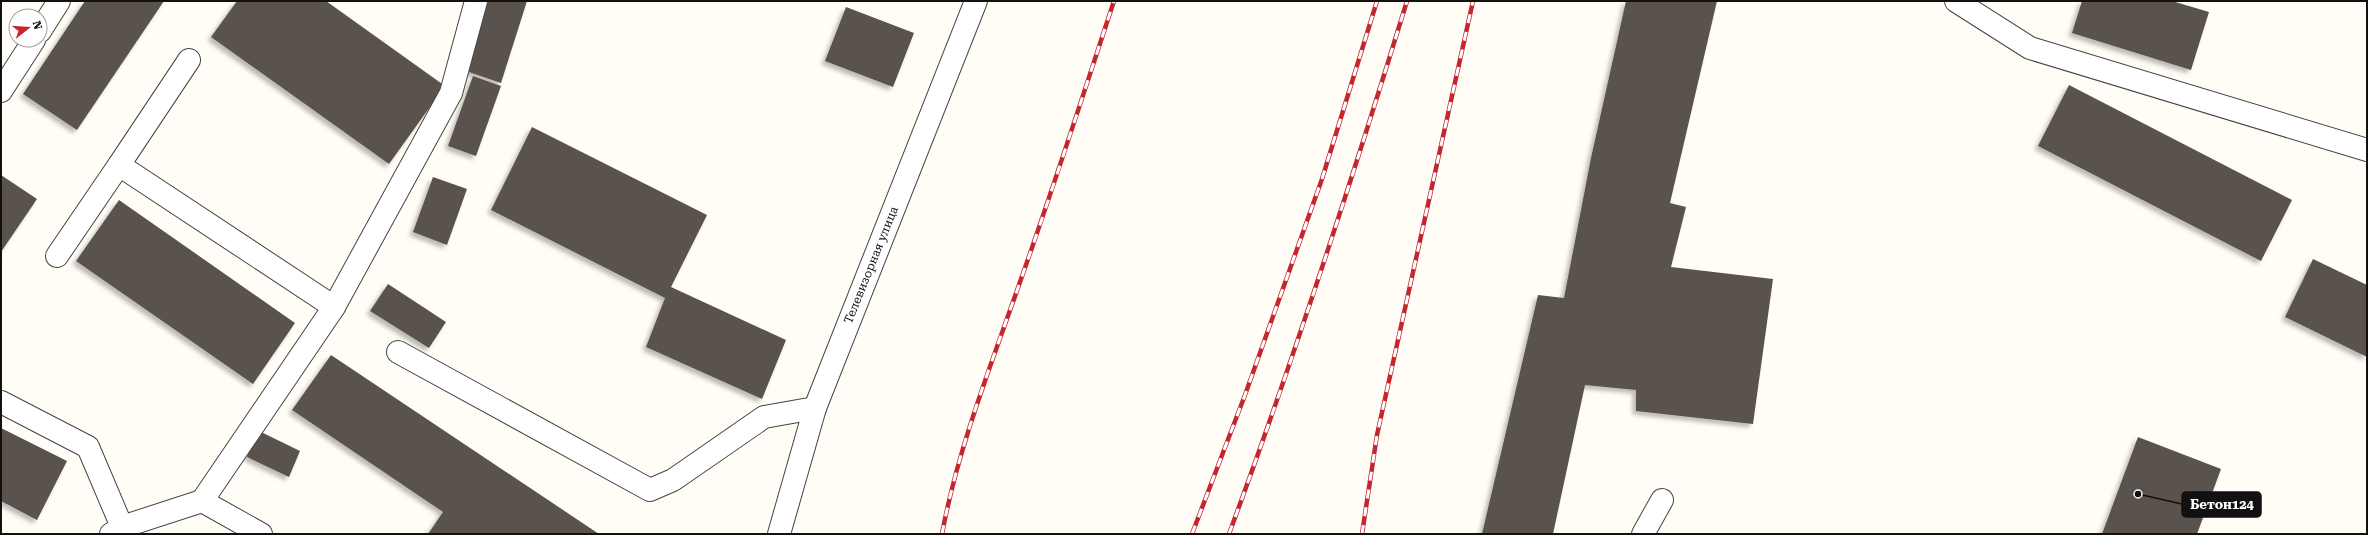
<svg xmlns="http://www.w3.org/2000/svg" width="2368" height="535" font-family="'Roboto Serif',serif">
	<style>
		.building { fill: #5a524d; filter: url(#shadow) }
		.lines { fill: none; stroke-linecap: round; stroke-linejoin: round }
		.minor-casing { stroke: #444; stroke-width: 24 }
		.minor { stroke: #fff; stroke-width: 22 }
		.rail-casing { stroke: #c4262e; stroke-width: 4.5 }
		.rail { stroke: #fff; stroke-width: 3; stroke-dasharray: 9; stroke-linecap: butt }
		.labels { text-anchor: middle; stroke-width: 4; stroke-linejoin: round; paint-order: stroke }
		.street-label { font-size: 12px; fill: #111; stroke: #fff }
		.leader { fill: none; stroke: #111; stroke-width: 1.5 }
		.callout-dot { fill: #111; stroke: #fff; stroke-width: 1.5 }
		.callout { fill: #111; stroke: #111; stroke-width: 1.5 }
		.callout-label { font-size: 13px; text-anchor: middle; font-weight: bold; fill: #fff }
	</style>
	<defs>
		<filter id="shadow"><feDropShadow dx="-3.5" dy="3.5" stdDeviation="2" flood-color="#0004"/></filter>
	</defs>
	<rect width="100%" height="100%" fill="#fffdf5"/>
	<!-- building -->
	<g class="building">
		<path d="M85 1H164L77 130 23 94Z"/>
		<path d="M237 1H326L445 86 389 164 211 37Z"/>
		<path d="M488 1H527L501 83 466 71Z"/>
		<path d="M1626 1H1717L1670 203 1686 207 1671 267 1773 279 1753 424 1636 411V390L1585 385 1553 534H1482L1538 295 1564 298 1591 158Z"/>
		<path d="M2082 1H2172L2209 12 2191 70 2072 33Z"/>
		<path d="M846 7 914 33 893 87 825 61Z"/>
		<path d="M473 76 501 86 476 156 448 146Z"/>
		<path d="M2069 85 2292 200 2261 261 2038 146Z"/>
		<path d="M532 127 707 215 671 287 786 340 762 399 646 347 665 298 491 210Z"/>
		<path d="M1 175 37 199 1 252Z"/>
		<path d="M433 177 467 189 447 245 413 232Z"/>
		<path d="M119 200 295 323 253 384 76 261Z"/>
		<path d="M2313 259 2367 285V357L2285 317Z"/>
		<path d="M388 284 446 322 429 348 370 311Z"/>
		<path d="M331 355 599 534H428L443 512 292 410Z"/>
		<path d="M1 428 67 461 37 520 1 501Z"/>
		<path d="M259 431 300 451 289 477 247 457Z"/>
		<path d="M2138 437 2221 469 2197 534H2102Z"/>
	</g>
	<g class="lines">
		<!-- minor casing -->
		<g class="minor-casing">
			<g id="minor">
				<path d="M1956 1 2030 48 2367 150"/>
				<path d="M40 31 59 1"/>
				<path d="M189 60 119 165 334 307"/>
				<path d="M1 91 34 40"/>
				<path d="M57 256 119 165"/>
				<path d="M398 352 650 490 673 480 764 417 815 408"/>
				<path d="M1 402 88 447 122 527"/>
				<path d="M202 501 334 307 451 93 476 1"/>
				<path d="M111 534 122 527 202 501 261 534"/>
				<path d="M779 534 815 408 976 1"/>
				<path d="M1643 534 1662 500"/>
			</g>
		</g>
		<!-- minor -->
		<use href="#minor" class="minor"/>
		<!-- rail casing -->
		<g class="rail-casing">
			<g id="rail">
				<path d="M942 534C958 448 991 365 1020 282 1053 189 1083 95 1114 1"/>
				<path d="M1192 534 1245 395 1322 179 1377 1"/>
				<path d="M1229 534C1294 358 1352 180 1407 1"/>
				<path d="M1362 534 1377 435 1473 1"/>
			</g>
		</g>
		<!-- rail -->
		<use href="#rail" class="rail"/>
	</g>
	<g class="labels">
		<!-- street labels -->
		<g class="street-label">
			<text transform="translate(871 265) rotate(-68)" y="4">Телевизорная улица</text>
		</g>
	</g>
	<!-- callouts -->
	<path class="leader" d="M2138 494L2182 504"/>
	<circle class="callout-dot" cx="2138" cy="494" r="4"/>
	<rect class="callout" x="2182" y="492" width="79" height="25" rx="4"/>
	<g class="callout-label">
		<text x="2222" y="509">Бетон124</text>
	</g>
	<!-- border -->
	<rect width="2368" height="535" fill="none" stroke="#111111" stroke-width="4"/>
	<!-- north arrow -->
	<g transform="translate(28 28) rotate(73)"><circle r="19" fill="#ffffff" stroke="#a0a0a0"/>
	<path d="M0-3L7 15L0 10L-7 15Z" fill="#c4262e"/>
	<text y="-6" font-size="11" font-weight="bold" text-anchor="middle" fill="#111111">N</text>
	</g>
</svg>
